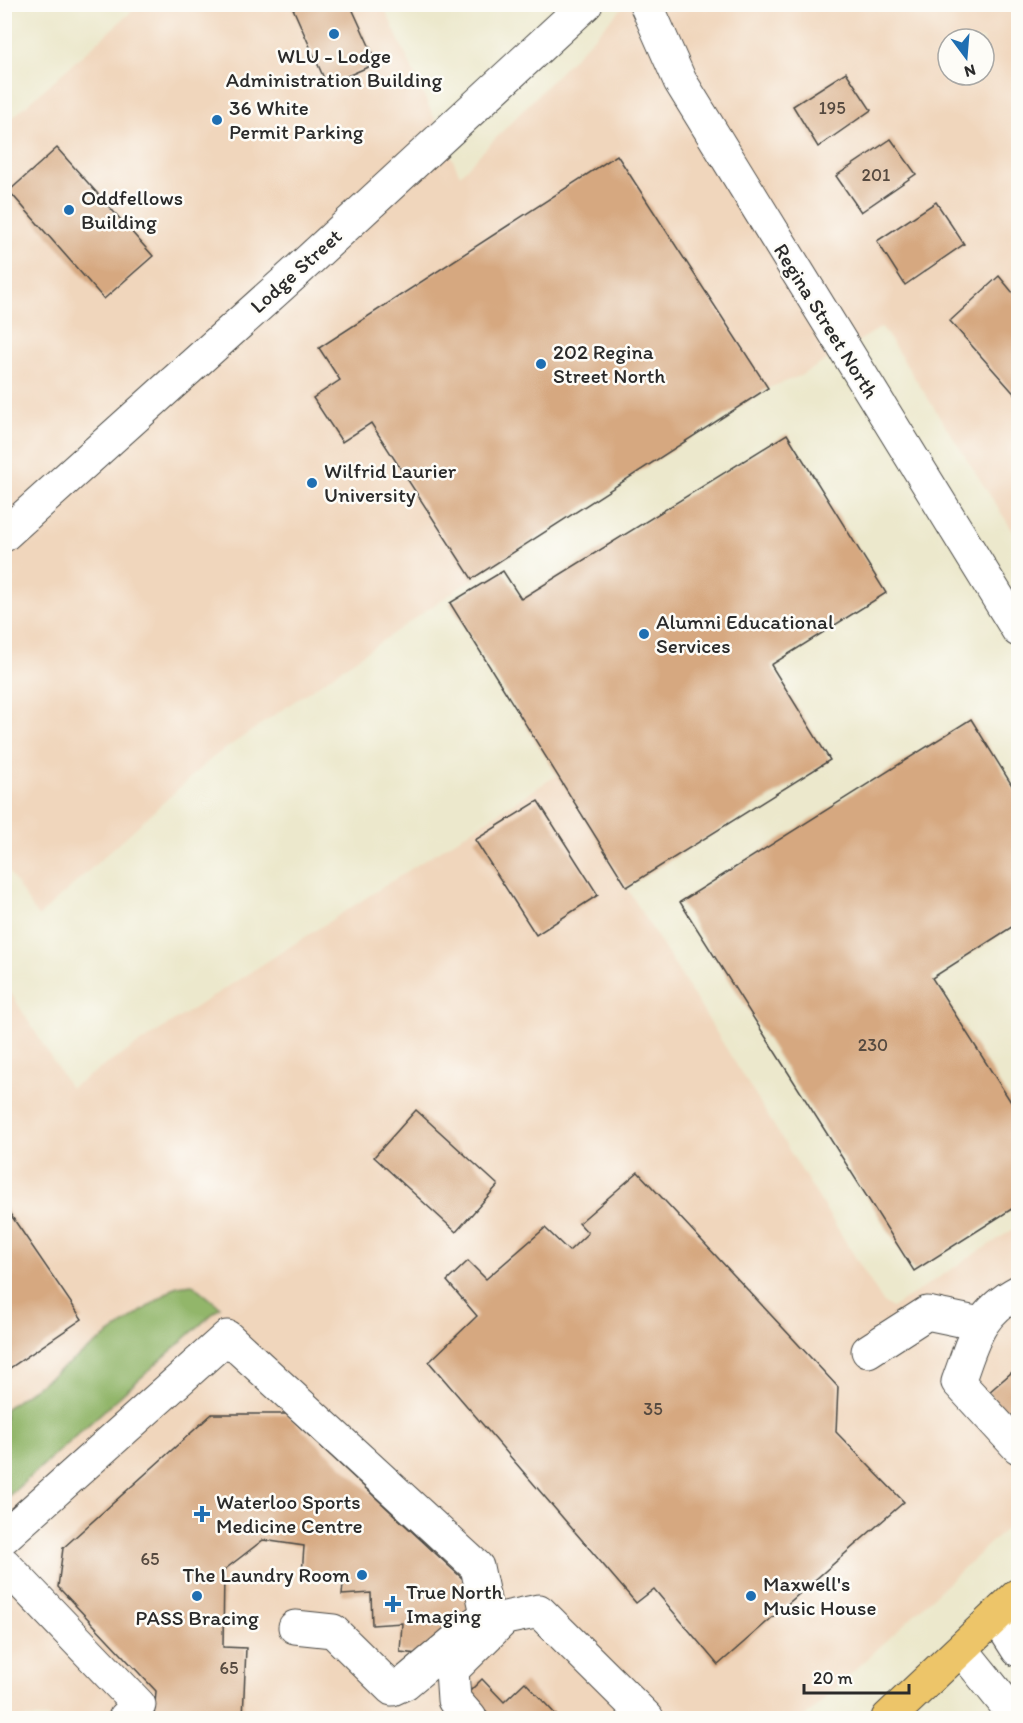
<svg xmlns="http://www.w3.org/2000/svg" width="1023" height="1723" font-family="Itim,sans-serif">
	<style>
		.built { fill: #f0d6bc; fill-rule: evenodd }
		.forest { fill: #92b66a; stroke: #5e704a; stroke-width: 1.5 }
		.building { fill: #d6a880 }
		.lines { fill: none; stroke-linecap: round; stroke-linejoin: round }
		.minor-casing { stroke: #484743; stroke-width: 35 }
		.major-casing { stroke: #484743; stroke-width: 35 }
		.minor { stroke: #fff; stroke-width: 33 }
		.major { stroke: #edc569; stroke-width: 33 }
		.poi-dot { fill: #1f6fb2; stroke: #fdfcf7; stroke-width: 2 }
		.labels { text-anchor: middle; stroke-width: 5; stroke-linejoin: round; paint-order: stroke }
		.number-label { font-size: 18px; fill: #564a40 }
		.poi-label { font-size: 21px; fill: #2b2b2b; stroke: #fdfcf7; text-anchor: start }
		.street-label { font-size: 21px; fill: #2b2b2b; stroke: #fdfcf7 }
	</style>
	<rect width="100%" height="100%" fill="#fdfcf7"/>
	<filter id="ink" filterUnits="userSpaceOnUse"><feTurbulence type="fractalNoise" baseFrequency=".0167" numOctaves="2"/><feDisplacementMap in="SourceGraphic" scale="12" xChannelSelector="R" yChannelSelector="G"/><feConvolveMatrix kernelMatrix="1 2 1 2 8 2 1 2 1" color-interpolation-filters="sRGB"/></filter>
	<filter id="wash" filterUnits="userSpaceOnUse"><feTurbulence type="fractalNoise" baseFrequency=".008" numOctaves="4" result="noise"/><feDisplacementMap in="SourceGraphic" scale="24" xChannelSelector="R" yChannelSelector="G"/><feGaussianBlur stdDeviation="1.35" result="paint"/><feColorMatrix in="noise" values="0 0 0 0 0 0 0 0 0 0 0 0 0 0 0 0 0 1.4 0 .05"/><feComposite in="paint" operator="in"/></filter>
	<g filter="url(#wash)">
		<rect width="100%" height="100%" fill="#ece8cc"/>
		<!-- built -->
		<g class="built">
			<path d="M139 5H383L460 175 625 5H1018V539L882 327 800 376 768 388 472 579 212 758 38 917 4 864V125ZM948 39H984V75H948Z"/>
			<path d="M557 775 883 1302 892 1308 1018 1226V1517L804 1718H5L4 982 70 1088Z"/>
		</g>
		<!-- forest -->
		<path class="forest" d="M192 1284 220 1307 5 1499V1409L177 1286Z"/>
		<g id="blocks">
			<!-- building -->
			<g class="building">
				<path d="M291 4H350L377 63 327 85Z"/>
				<path d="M846 72 871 110 818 147 793 106Z"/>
				<path d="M891 139 916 174 861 212 836 176Z"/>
				<path d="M57 148 153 256 104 299 9 191Z"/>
				<path d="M617 155 768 388 472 579 371 423 342 442 313 398 340 380 319 348Z"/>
				<path d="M936 202 964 244 905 285 877 241Z"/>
				<path d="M999 276 1018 299V398L950 321Z"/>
				<path d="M787 434 886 593 771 665 830 760 627 887 450 603 503 571 521 599Z"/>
				<path d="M971 719 1018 795V923L932 978 1018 1113V1205L914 1271 680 902Z"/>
				<path d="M538 801 598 895 536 935 475 840Z"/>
				<path d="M416 1110 498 1185 456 1232 374 1157Z"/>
				<path d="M638 1172 838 1387 836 1432 904 1502 718 1665 654 1589 636 1603 429 1362 477 1316 447 1281 468 1261 486 1279 545 1228 569 1251 588 1233 579 1223Z"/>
				<path d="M4 1205 82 1319 4 1372Z"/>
				<path d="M1018 1367V1428L988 1393Z"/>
				<path d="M212 1414H286L479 1594 436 1656 400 1652 402 1623 372 1625 371 1593 342 1595 344 1573 302 1575 304 1546 263 1540 224 1570 223 1647 246 1648 243 1718H154L156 1691 58 1587 63 1548Z"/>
				<path d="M482 1679 504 1702 525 1682 559 1718H486L489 1715 468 1693Z"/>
			</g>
		</g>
	</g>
	<g filter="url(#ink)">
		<use href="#blocks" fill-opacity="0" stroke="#484743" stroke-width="1.5"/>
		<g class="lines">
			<!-- minor casing -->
			<g class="minor-casing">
				<g id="minor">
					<path d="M646 4 680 81 1018 630"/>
					<path d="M4 535 294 274 586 4"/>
					<path d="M1018 1292C977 1314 973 1342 958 1382L1018 1447"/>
					<path d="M868 1351 927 1313 980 1324"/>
					<path d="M4 1537 227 1337 477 1567 487 1614 405 1683 392 1689 333 1631 295 1627"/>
					<path d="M4 1564 139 1705 125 1718"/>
					<path d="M997 1617 1018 1650"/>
					<path d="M962 1650 1017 1718"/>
					<path d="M470 1718 454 1700 452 1670 505 1618 539 1611 647 1718"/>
				</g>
			</g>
			<!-- major casing -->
			<g class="major-casing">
				<path id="major" d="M888 1718 1018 1595"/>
			</g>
			<!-- minor -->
			<use href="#minor" class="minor"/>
			<!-- major -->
			<use href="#major" class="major"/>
		</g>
	</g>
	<!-- markers -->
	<g class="poi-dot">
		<circle cx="334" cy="34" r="6"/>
		<circle cx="217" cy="120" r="6"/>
		<circle cx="69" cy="210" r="6"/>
		<circle cx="541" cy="364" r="6"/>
		<circle cx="312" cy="483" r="6"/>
		<circle cx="644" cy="634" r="6"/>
		<path d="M199 1505h6v6h6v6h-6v6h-6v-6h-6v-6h6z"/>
		<circle cx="362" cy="1575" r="6"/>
		<circle cx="197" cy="1596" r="6"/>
		<circle cx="751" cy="1596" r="6"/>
		<path d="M390 1595h6v6h6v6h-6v6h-6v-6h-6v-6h6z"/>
	</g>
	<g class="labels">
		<!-- number labels -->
		<g class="number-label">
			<text x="832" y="114">195</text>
			<text x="876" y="181">201</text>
			<text x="873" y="1051">230</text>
			<text x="653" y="1415">35</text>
			<text x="150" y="1565">65</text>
			<text x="229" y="1674">65</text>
		</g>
		<!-- poi labels -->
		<g class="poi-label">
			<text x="334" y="63" text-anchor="middle">WLU - Lodge<tspan x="334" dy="24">Administration Building</tspan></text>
			<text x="229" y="115">36 White<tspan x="229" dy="24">Permit Parking</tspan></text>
			<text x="81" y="205">Oddfellows<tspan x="81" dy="24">Building</tspan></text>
			<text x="553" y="359">202 Regina<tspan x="553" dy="24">Street North</tspan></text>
			<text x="324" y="478">Wilfrid Laurier<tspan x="324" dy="24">University</tspan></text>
			<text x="656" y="629">Alumni Educational<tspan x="656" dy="24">Services</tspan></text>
			<text x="216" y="1509">Waterloo Sports<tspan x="216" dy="24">Medicine Centre</tspan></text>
			<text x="350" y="1582" text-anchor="end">The Laundry Room</text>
			<text x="763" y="1591">Maxwell's<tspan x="763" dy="24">Music House</tspan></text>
			<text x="406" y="1599">True North<tspan x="406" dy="24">Imaging</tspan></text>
			<text x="197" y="1625" text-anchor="middle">PASS Bracing</text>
		</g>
		<!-- street labels -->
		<g class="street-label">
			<text transform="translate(296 271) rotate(-42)" y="7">Lodge Street</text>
			<text transform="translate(826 321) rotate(58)" y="7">Regina Street North</text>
		</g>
	</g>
	<!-- margin -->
	<rect width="1023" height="1723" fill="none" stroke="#fdfcf7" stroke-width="24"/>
	<!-- north arrow -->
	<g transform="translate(966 57) rotate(164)"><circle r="28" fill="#fdfcf7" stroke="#a9a8a5" stroke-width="1.5"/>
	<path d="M0-4.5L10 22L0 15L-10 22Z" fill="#1f6fb2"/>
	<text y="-9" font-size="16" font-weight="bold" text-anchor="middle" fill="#2b2b2b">N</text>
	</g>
	<!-- scale -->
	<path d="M804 1684v9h105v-9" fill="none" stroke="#2b2b2b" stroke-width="3"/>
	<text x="813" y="1684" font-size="18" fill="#2b2b2b" stroke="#fdfcf7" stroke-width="4.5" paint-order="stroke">20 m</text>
</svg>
